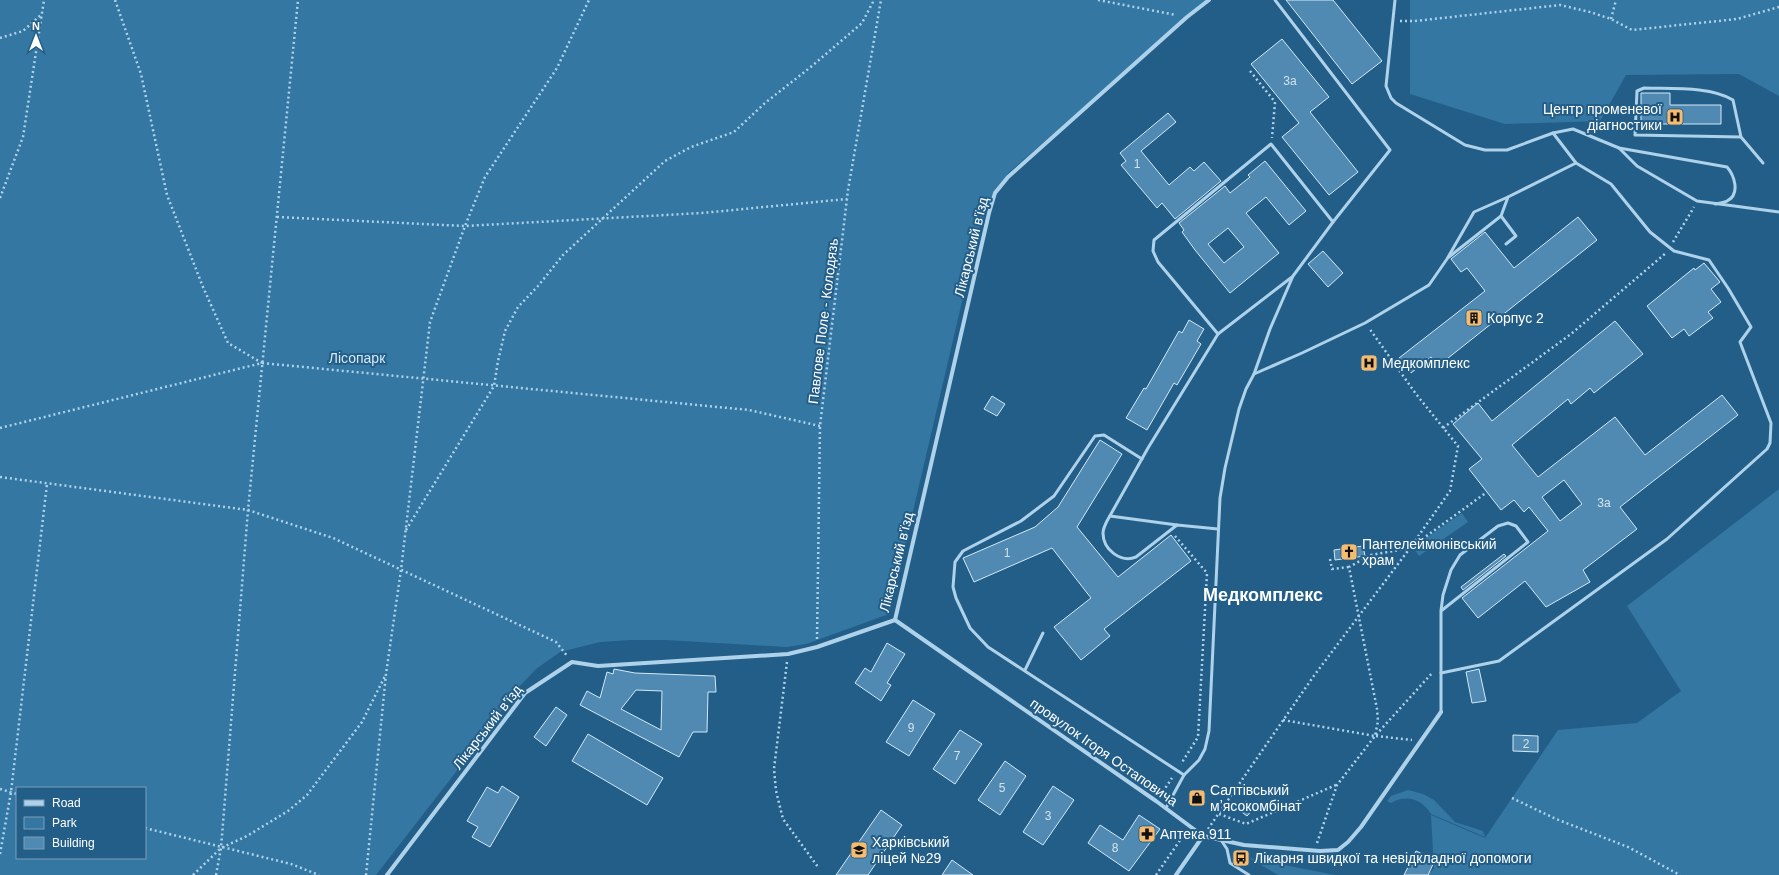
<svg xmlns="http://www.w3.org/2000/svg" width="1779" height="875" font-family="Arial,sans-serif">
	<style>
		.green { fill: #3477a3; fill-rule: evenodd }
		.building { fill: #508ab2; stroke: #d3e9f7; fill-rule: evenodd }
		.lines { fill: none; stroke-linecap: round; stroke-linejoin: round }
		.path { stroke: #aed2ea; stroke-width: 2.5; stroke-dasharray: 2 3; stroke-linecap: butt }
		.service { stroke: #aed2ea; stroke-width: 3 }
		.minor { stroke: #aed2ea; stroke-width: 4 }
		.labels { text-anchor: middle; stroke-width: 4; stroke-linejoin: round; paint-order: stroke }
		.number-label { font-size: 12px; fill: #d3e2ec }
		.poi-label { font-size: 14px; fill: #fff; stroke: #235e88; text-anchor: start }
		.street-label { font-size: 14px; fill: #fff; stroke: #235e88 }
		.park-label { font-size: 14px; fill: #d3e9f7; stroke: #235e88 }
		.district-label { font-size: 18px; font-weight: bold; fill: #fff; stroke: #235e88 }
	</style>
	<rect width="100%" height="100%" fill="#235e88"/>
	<!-- green -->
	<g class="green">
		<path d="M0 0H1209L1008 173 994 196 979 229 889 614 806 644 787 647 666 640H630L600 642 560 652 536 669 515 691 480 741 376 875H0ZM17 788H145V858H17Z"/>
		<path d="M1410 0H1779V96L1739 74 1626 75 1600 121 1505 124 1410 94Z"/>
		<path d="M1779 489V875H1427L1434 869 1431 815 1485 838 1558 730 1637 723 1681 691 1627 606Z"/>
		<path d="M1462 513 1468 522 1419 556 1413 547Z"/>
		<path d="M1408 790 1423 794 1434 800 1455 822 1483 831 1485 837 1431 814C1422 799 1406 794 1391 803L1387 801 1391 796Z"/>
		<path d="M1249 858 1335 875H1278Z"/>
	</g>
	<!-- building -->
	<g class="building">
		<path d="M1286 0H1333L1382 61 1352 84Z"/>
		<path d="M1282 39 1329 97 1310 112 1358 172 1329 195 1282 137 1299 123 1251 64Z"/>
		<path d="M1641 93H1670V105H1721V124H1641Z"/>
		<path d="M1168 113 1176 122 1141 151 1169 185 1190 167 1194 171 1204 162 1221 181 1175 219 1162 203 1157 208 1121 165 1126 161 1120 153Z"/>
		<path d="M1265 161 1306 211 1289 225 1266 197 1246 213 1279 253 1230 293 1195 250 1182 232 1184 230 1179 223 1225 186 1230 193 1250 177 1248 175ZM1228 228 1244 247 1224 263 1208 244Z"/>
		<path d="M1578 217 1597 240 1438 366 1431 357 1411 373 1399 358 1485 291 1467 268 1461 272 1451 259 1485 232 1514 268Z"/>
		<path d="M1323 251 1343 273 1328 287 1308 264Z"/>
		<path d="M1704 263 1720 282 1711 289 1721 302 1708 312 1713 318 1689 336 1684 329 1672 338 1647 306 1694 268 1695 270Z"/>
		<path d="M1189 320 1204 329 1197 341 1201 344 1177 385 1174 383 1147 430 1126 418 1144 388 1146 389 1179 331 1182 333Z"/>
		<path d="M1615 321 1643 354 1594 393 1590 388 1571 404 1568 399 1512 445 1538 477 1615 417 1645 455 1722 395 1738 415 1620 507 1637 529 1583 570 1590 582 1546 607 1525 581 1478 618 1462 598 1548 531 1529 507 1524 512 1514 500 1501 510 1469 469 1482 459 1453 424 1478 403 1492 421ZM1564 480 1582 504 1560 521 1542 497Z"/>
		<path d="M992 396 1005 404 997 416 984 409Z"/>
		<path d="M1100 440 1122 454 1077 527 1118 577 1171 535 1191 561 1104 629 1110 636 1081 660 1054 627 1091 598 1052 548 974 582 963 558 1035 527 1058 507Z"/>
		<path d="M1363 546 1365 556 1335 560 1334 550Z"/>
		<path d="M1504 554 1506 556 1463 590 1461 587Z"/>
		<path d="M887 643 905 654 887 683 891 685 881 701 855 683 865 668 871 672Z"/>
		<path d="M614 669 635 673 715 676 716 692H708L707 732H693L679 757 580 705 587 691 600 698 607 672 613 674ZM636 690 662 691 661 730 621 709Z"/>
		<path d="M1479 669 1486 701 1472 703 1466 672Z"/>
		<path d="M913 700 935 714 909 756 886 742Z"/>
		<path d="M556 707 567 715 546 746 534 737Z"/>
		<path d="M960 730 982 744 955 784 933 769Z"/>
		<path d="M588 734 663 778 647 805 572 761Z"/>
		<path d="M1513 735 1538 736V752L1513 751Z"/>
		<path d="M1005 761 1026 776 1000 815 978 800Z"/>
		<path d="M502 786 519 797 490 847 472 837 478 827 467 821 487 787 498 793Z"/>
		<path d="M1053 786 1074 800 1043 845 1023 832Z"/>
		<path d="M1246 801 1255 807 1247 816 1239 810Z"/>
		<path d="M881 810 902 825 868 875H836Z"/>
		<path d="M1139 815 1160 829 1129 871 1088 843 1100 825 1123 840Z"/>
		<path d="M1416 851 1435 860 1428 875H1404Z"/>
		<path d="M952 860 973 875H942Z"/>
	</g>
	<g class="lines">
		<!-- path -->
		<g class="path">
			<path d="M115 0 141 74 167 195 203 287 228 343 262 363"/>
			<path d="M1098 0 1176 15"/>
			<path d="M1611 19 1616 0"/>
			<path d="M1400 21H1415L1560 5 1590 12 1611 19 1632 30 1737 19 1779 7"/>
			<path d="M0 38 23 31 42 14"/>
			<path d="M1250 71 1275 102 1272 138"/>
			<path d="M0 198 23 137 44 0"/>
			<path d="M277 217 465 226 702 213 847 199"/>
			<path d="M1673 242 1694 207"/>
			<path d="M0 428 262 363 749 410 820 426"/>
			<path d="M1443 428 1571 334 1666 253"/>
			<path d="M0 477 248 510 333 538 556 642 568 657"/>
			<path d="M406 530 494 386 498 361 505 331 518 307 538 286 563 255 665 161 691 147 734 132 765 103 812 66 862 23 874 0"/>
			<path d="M1175 536 1207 573 1198 737 1181 764"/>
			<path d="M1330 559 1332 569 1349 567"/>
			<path d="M817 639 820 426 848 190 881 0"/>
			<path d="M787 662 774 769 776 791 783 819 818 867"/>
			<path d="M1283 720 1375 736 1433 672"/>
			<path d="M1376 736 1412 740"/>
			<path d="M0 789 17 794"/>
			<path d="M1160 796 1172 778"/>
			<path d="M1512 798 1556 819 1628 847 1680 875"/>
			<path d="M1219 814 1246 824 1336 785"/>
			<path d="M145 828 291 864 319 875"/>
			<path d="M1208 829 1313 677 1410 548 1450 491 1458 446 1416 394 1369 328"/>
			<path d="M1317 843 1337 785 1375 736 1378 721 1377 709 1349 567 1371 555 1410 548 1487 492"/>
			<path d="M0 854 11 792 47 484"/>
			<path d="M193 875 221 848 247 836 288 811 307 795 362 722 385 676"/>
			<path d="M216 875 221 848 248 510 298 0"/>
			<path d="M366 875 386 674 401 570 430 322 465 226 485 177 557 68 589 0"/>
			<path d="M1156 875 1185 833"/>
		</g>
		<!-- service -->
		<g class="service">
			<path d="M1275 0 1390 150 1333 222"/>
			<path d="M1395 0 1386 86 1391 98 1396 103 1465 145 1485 150H1507L1553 133 1573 129 1619 148 1727 167C1734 175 1741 194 1727 201 1724 203 1719 203 1715 204"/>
			<path d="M1741 137 1635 135 1637 91 1644 88C1671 89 1710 86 1733 100L1741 137 1763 163"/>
			<path d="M1619 148 1637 166 1697 201 1779 212"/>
			<path d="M1501 216 1516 236 1506 244"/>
			<path d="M1449 257 1501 216 1508 197 1576 163"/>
			<path d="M1218 334 1158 262 1153 251 1154 240 1271 144 1333 222 1293 276 1270 329 1254 374"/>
			<path d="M1142 459 1104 435 1095 436 1054 496 1021 521 963 551 955 562 953 587 956 598 970 628 988 647 1184 775"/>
			<path d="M1110 516 1177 525"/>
			<path d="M1218 529 1177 525 1136 557C1121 563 1103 550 1103 533 1103 529 1105 525 1107 521L1148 448 1218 334 1292 277"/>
			<path d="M1441 611 1528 542 1516 526 1508 523 1498 526 1460 555 1451 570 1443 595 1441 611V712"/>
			<path d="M1025 670 1043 633"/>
			<path d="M1441 673 1499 661 1667 539 1767 449 1770 443 1771 423 1740 342 1751 327 1728 288 1709 260 1674 251 1650 232 1611 184 1576 163 1553 133"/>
			<path d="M1166 808 1184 775 1199 760 1205 749 1209 731 1220 498 1225 468 1239 409 1246 389 1254 374 1302 353 1365 323 1429 285 1447 259 1474 212 1508 197"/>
			<path d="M1221 840 1227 849 1230 863 1249 875"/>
		</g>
		<!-- minor -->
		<g class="minor">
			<path d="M895 620 989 213 995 193 1008 177 1187 17 1209 0"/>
			<path d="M895 620 1156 801 1203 836 1244 845 1320 851 1338 850 1348 842 1361 827 1441 712"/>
			<path d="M387 875 525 693 572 662 598 666 788 654 817 647 895 620"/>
			<path d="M1176 875 1203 836"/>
		</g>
	</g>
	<!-- icons -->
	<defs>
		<g id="hospital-square" transform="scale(0.9)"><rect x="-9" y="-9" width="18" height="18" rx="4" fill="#f5bc71" stroke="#235e88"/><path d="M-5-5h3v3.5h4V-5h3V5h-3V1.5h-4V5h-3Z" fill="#111"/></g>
		<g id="building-square" transform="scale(0.9)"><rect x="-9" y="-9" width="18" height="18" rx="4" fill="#f5bc71" stroke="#235e88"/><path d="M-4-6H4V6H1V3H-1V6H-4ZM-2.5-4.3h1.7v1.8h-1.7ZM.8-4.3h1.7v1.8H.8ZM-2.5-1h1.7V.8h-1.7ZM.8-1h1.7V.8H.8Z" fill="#111"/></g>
		<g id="church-square" transform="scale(0.9)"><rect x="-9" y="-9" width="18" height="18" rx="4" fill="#f5bc71" stroke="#235e88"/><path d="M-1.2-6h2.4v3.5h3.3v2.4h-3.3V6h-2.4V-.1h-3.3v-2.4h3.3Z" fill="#111"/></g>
		<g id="shop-square" transform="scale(0.9)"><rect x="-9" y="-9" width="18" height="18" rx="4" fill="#f5bc71" stroke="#235e88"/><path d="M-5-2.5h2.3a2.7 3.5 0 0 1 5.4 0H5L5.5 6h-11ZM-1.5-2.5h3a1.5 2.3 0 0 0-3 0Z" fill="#111"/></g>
		<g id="pharmacy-square" transform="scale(0.9)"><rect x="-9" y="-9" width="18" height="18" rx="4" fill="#f5bc71" stroke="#235e88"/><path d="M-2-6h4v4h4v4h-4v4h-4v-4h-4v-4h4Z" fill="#111"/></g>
		<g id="school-square" transform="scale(0.9)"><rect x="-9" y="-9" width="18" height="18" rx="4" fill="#f5bc71" stroke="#235e88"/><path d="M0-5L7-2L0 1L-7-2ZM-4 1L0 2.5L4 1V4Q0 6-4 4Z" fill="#111"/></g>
		<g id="bus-square" transform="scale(0.9)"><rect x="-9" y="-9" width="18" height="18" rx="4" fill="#f5bc71" stroke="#235e88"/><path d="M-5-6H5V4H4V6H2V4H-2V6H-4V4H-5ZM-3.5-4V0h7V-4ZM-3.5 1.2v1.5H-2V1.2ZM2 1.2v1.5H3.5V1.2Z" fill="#111"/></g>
	</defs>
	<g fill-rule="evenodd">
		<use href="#hospital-square" x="1675" y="117"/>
		<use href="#building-square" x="1474" y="318"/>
		<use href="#hospital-square" x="1369" y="363"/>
		<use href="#church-square" x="1349" y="552"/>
		<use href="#shop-square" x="1197" y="798"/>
		<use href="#pharmacy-square" x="1147" y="834"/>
		<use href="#school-square" x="859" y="850"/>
		<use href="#bus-square" x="1241" y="858"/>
	</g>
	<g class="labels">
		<!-- number labels -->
		<g class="number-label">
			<text x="1290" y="85">3а</text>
			<text x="1137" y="168">1</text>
			<text x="1604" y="507">3а</text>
			<text x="1007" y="557">1</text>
			<text x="911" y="732">9</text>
			<text x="1526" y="748">2</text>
			<text x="957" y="760">7</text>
			<text x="1002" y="792">5</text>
			<text x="1048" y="820">3</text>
			<text x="1115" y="852">8</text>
		</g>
		<!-- poi labels -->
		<g class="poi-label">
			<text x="1662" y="114" text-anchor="end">Центр променевої<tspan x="1662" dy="16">діагностики</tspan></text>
			<text x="1487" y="323">Корпус 2</text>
			<text x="1382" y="368">Медкомплекс</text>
			<text x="1362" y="549">Пантелеймонівський<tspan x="1362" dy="16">храм</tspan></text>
			<text x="1210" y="795">Салтівський<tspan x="1210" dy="16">мʼясокомбінат</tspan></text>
			<text x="1160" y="839">Аптека 911</text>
			<text x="872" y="847">Харківський<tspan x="872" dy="16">ліцей №29</tspan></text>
			<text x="1254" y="863">Лікарня швидкої та невідкладної допомоги</text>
		</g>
		<!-- street labels -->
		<g class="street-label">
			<text transform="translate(971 247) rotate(-76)" y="5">Лікарський в'їзд</text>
			<text transform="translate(823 321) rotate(-83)" y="5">Павлове Поле - Колодязь</text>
			<text transform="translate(896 562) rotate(-76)" y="5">Лікарський в'їзд</text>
			<text transform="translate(487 727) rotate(-52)" y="5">Лікарський в'їзд</text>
			<text transform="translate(1104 752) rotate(35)" y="5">провулок Ігоря Остаповича</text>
		</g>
		<!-- park labels -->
		<g class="park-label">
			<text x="357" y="363">Лісопарк</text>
		</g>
		<!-- district labels -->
		<g class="district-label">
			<text x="1263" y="601">Медкомплекс</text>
		</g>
	</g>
	<!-- legend -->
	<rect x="16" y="787" width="130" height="72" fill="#235e88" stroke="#7b9eb8"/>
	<rect x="24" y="800" width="20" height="6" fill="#aed2ea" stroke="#7b9eb8"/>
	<text x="52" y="807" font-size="12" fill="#ffffff">Road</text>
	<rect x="24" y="817" width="20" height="12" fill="#3477a3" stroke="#7b9eb8"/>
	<text x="52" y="827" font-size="12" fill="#ffffff">Park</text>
	<rect x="24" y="837" width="20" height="12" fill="#508ab2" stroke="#7b9eb8"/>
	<text x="52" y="847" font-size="12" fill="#ffffff">Building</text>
	<!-- north arrow -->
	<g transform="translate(36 36)" stroke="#235e88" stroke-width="3" paint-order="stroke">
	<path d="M0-3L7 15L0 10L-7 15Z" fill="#ffffff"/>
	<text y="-6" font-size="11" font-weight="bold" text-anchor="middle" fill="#ffffff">N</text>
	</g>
</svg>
